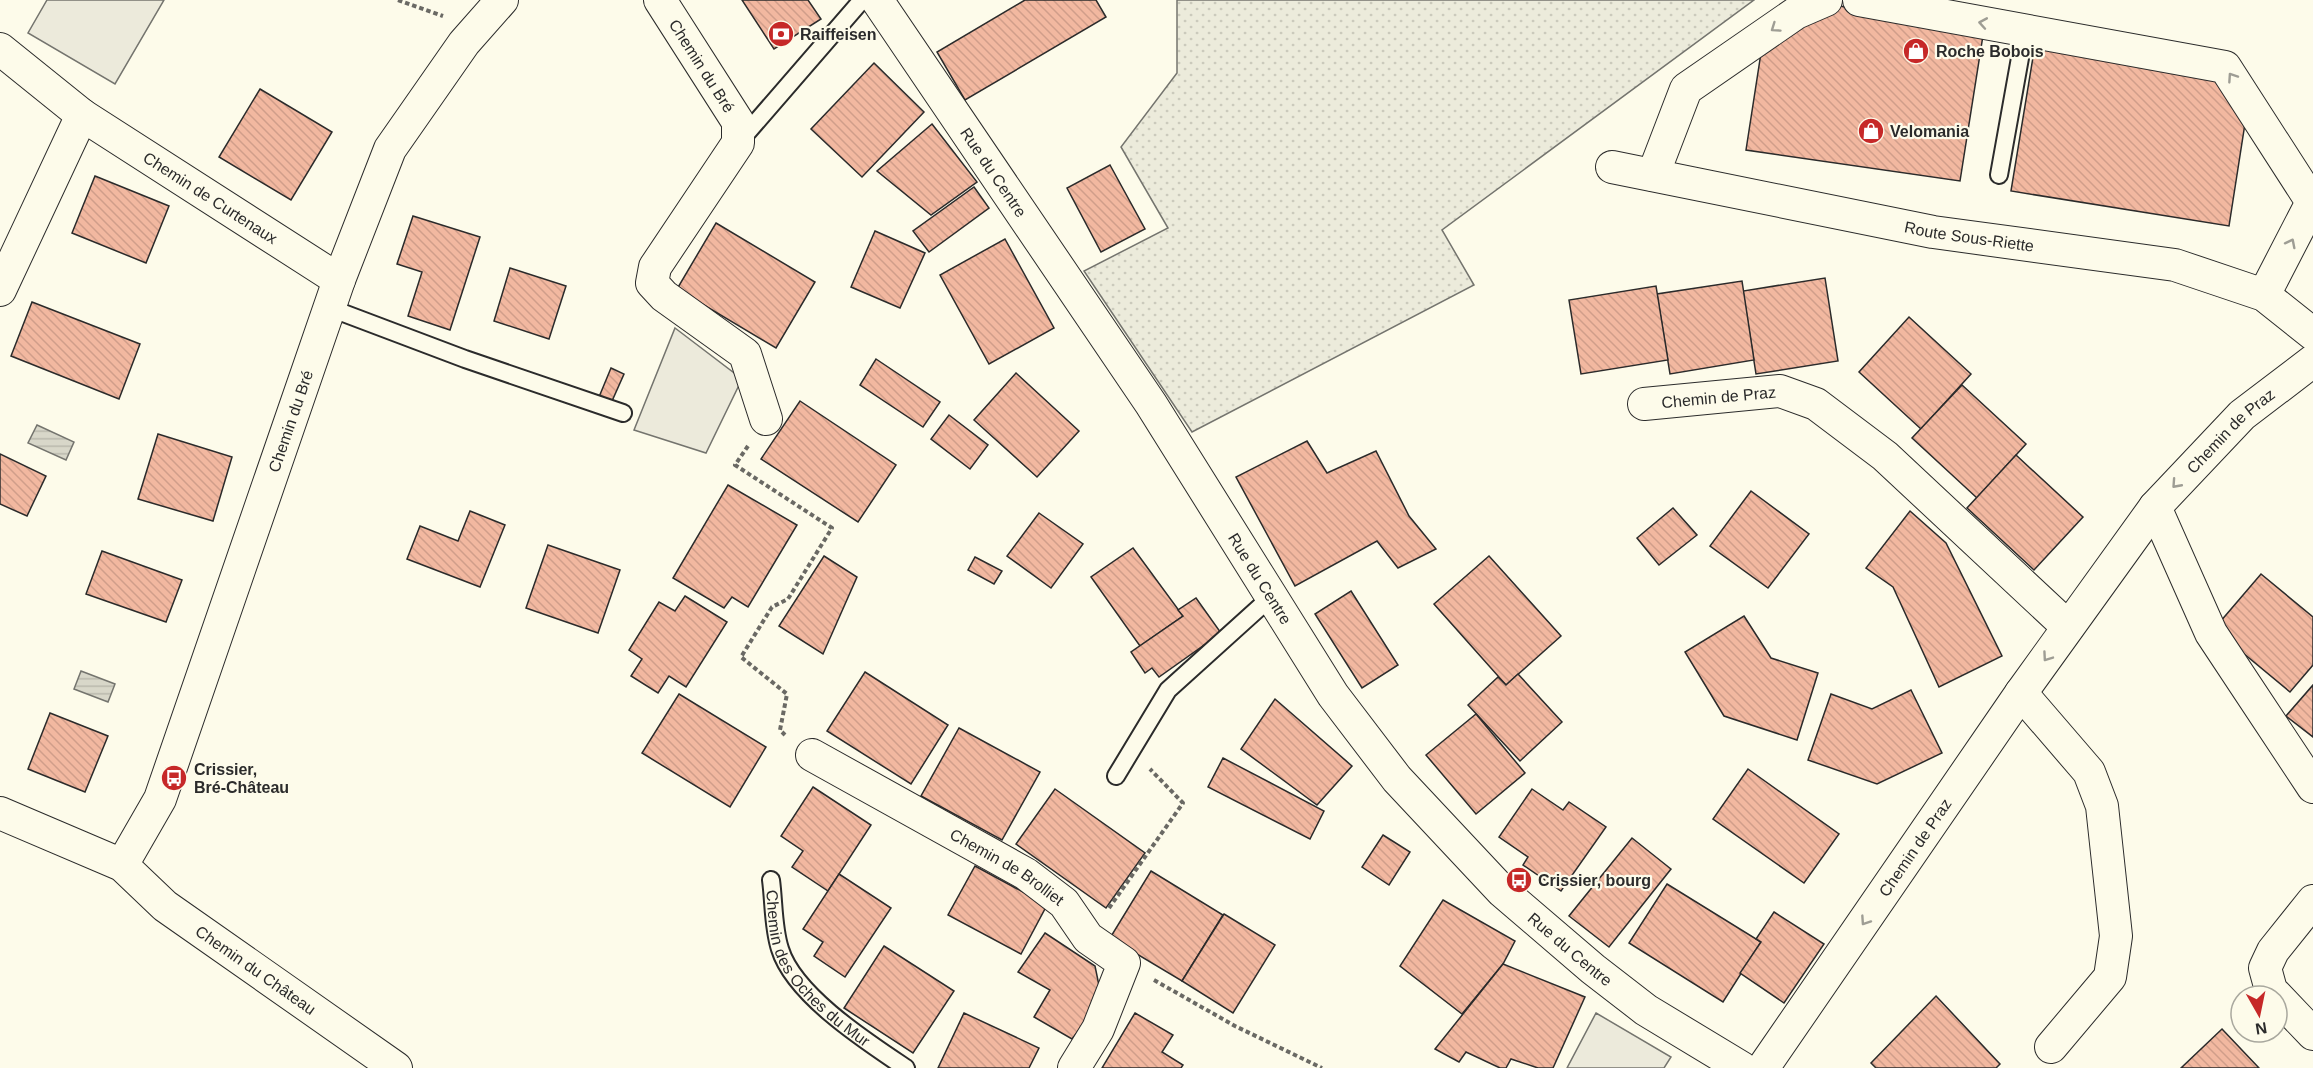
<svg xmlns="http://www.w3.org/2000/svg" width="2313" height="1068" font-family="Helvetica,sans-serif">
	<style>
		.grass { fill: url(#grass-dots); stroke: #74746e; stroke-width: 1.5 }
		.parking { fill: #eceadb; stroke: #74746e; stroke-width: 1.5 }
		.water { fill: url(#water-rules); stroke: #74746e; stroke-width: 1.5 }
		.building { fill: url(#building-back-hatch); stroke: #2b2b2b; stroke-width: 1.5 }
		.lines { fill: none; stroke-linecap: round; stroke-linejoin: round }
		.lane-casing { stroke: #2b2b2b; stroke-width: 20 }
		.street-casing { stroke: #2b2b2b; stroke-width: 34 }
		.path { stroke: #6a6964; stroke-width: 4; stroke-dasharray: 4.5 3; stroke-linecap: butt }
		.lane { stroke: #fdfbea; stroke-width: 16 }
		.street { stroke: #fdfbea; stroke-width: 32 }
		.oneway { stroke: #9e9d94 }
		.labels { text-anchor: middle; stroke-width: 4.5; stroke-linejoin: round; paint-order: stroke }
		.poi-label { font-size: 16px; font-weight: bold; fill: #2b2b2b; stroke: #fdfbea; text-anchor: start }
		.street-label { font-size: 16px; fill: #2b2b2b; stroke: #fdfbea }
	</style>
	<defs>
		<pattern id="grass-dots" width="8" height="8" patternUnits="userSpaceOnUse" patternTransform="scale(1.5)"><rect width="8" height="8" fill="#ecebdb"/><path d="M2 2h.1M6 6h.1" fill="none" stroke="#cbcabc" stroke-width="1.8" stroke-linecap="round"/></pattern>
		<pattern id="water-rules" width="6" height="5" patternUnits="userSpaceOnUse" patternTransform="scale(1.5)"><rect width="6" height="5" fill="#d8d7c9"/><path d="M0 2.5h6" fill="none" stroke="#bab9ad"/></pattern>
		<pattern id="building-back-hatch" width="6" height="6" patternUnits="userSpaceOnUse" patternTransform="scale(1.5)"><rect width="6" height="6" fill="#f2b8a0"/><path d="M-1 5l2 2M0 0l6 6M5-1l2 2" fill="none" stroke="#d09e8a"/></pattern>
	</defs>
	<rect width="100%" height="100%" fill="#fdfbea"/>
	<!-- grass -->
	<path class="grass" d="M1177 0H1754L1442 230 1474 285 1192 432 1084 271 1168 228 1121 147 1177 73Z"/>
	<!-- parking -->
	<g class="parking">
		<path d="M47 0H164L115 84 28 33Z"/>
		<path d="M675 328 742 379 706 453 634 430Z"/>
		<path d="M1596 1013 1671 1057 1664 1068H1567Z"/>
	</g>
	<!-- water -->
	<g class="water">
		<path d="M37 425 74 442 66 460 28 443Z"/>
		<path d="M81 671 115 684 108 702 74 689Z"/>
	</g>
	<!-- building -->
	<g class="building">
		<path d="M742 0H808L821 19 774 49Z"/>
		<path d="M1025 0H1096L1106 17 965 100 937 52Z"/>
		<path d="M1827 4 1984 29 1960 181 1746 150 1763 40Z"/>
		<path d="M2036 39 2201 65 2246 117 2229 226 2011 191Z"/>
		<path d="M874 63 924 112 862 177 811 129Z"/>
		<path d="M260 89 332 132 291 200 219 157Z"/>
		<path d="M932 124 977 182 931 215 877 171Z"/>
		<path d="M1110 165 1145 229 1101 252 1067 188Z"/>
		<path d="M95 176 169 206 146 263 72 233Z"/>
		<path d="M974 187 989 208 929 252 913 231Z"/>
		<path d="M413 216 480 237 450 330 408 316 422 272 397 264Z"/>
		<path d="M716 223 815 282 776 348 677 289Z"/>
		<path d="M875 231 925 253 900 308 851 287Z"/>
		<path d="M1005 239 1054 328 989 364 940 275Z"/>
		<path d="M510 268 566 286 549 339 494 321Z"/>
		<path d="M1825 278 1838 361 1756 374 1743 291Z"/>
		<path d="M1742 281 1754 360 1670 374 1657 294Z"/>
		<path d="M1656 286 1668 360 1581 374 1569 300Z"/>
		<path d="M32 302 140 344 119 399 11 356Z"/>
		<path d="M1909 317 1971 374 1921 429 1859 372Z"/>
		<path d="M876 359 940 402 923 427 860 385Z"/>
		<path d="M611 368 624 374 612 401 599 397Z"/>
		<path d="M1016 373 1079 431 1037 477 974 420Z"/>
		<path d="M1962 385 2026 444 1977 498 1912 438Z"/>
		<path d="M800 401 896 465 858 522 761 459Z"/>
		<path d="M949 415 988 445 970 469 931 439Z"/>
		<path d="M158 434 232 457 213 521 138 499Z"/>
		<path d="M1307 441 1327 473 1376 451 1409 516 1436 549 1398 568 1377 541 1295 586 1236 477Z"/>
		<path d="M0 454 46 476 27 516 0 504Z"/>
		<path d="M2016 455 2083 517 2034 570 1967 508Z"/>
		<path d="M728 485 797 525 748 607 732 597 724 608 673 578Z"/>
		<path d="M1751 491 1809 534 1768 588 1710 546Z"/>
		<path d="M1673 508 1697 535 1659 565 1637 538Z"/>
		<path d="M470 511 505 525 480 587 407 559 420 526 458 541Z"/>
		<path d="M1910 511 1946 543 2002 656 1939 687 1893 587 1866 568Z"/>
		<path d="M1039 513 1083 544 1051 588 1007 556Z"/>
		<path d="M548 545 620 570 598 633 526 608Z"/>
		<path d="M1133 548 1183 616 1140 646 1091 577Z"/>
		<path d="M102 551 182 580 166 622 86 594Z"/>
		<path d="M824 556 857 577 823 654 779 626Z"/>
		<path d="M1489 556 1561 636 1506 685 1434 604Z"/>
		<path d="M975 557 1002 571 994 584 968 570Z"/>
		<path d="M2261 574 2313 617V665L2290 692 2214 629Z"/>
		<path d="M1351 591 1398 665 1362 688 1315 614Z"/>
		<path d="M685 596 727 622 686 687 669 676 658 693 631 676 642 659 629 650 659 602 675 611Z"/>
		<path d="M1196 598 1221 633 1159 677 1152 668 1145 673 1131 652 1183 616 1178 610Z"/>
		<path d="M1744 616 1771 658 1818 673 1797 740 1724 716 1685 652Z"/>
		<path d="M865 672 948 725 911 784 827 731Z"/>
		<path d="M1518 674 1562 722 1520 761 1468 705 1498 677 1506 685Z"/>
		<path d="M2313 685V737L2286 716Z"/>
		<path d="M1911 690 1942 753 1877 784 1808 760 1831 694 1872 709Z"/>
		<path d="M679 694 766 747 730 807 642 753Z"/>
		<path d="M1275 699 1352 766 1317 805 1241 749Z"/>
		<path d="M50 713 108 736 85 792 28 769Z"/>
		<path d="M1476 714 1525 773 1476 814 1426 755Z"/>
		<path d="M959 728 1040 772 1002 840 921 796Z"/>
		<path d="M1223 758 1324 811 1310 839 1208 787Z"/>
		<path d="M1748 769 1839 834 1804 883 1713 819Z"/>
		<path d="M813 787 871 825 828 891 792 867 803 851 781 836Z"/>
		<path d="M1055 789 1145 853 1106 908 1016 844Z"/>
		<path d="M1532 789 1563 810 1569 802 1606 827 1561 891 1523 865 1528 857 1499 837Z"/>
		<path d="M1383 835 1410 852 1389 885 1362 867Z"/>
		<path d="M1632 838 1671 869 1609 947 1569 916Z"/>
		<path d="M975 866 1047 905 1021 954 948 915Z"/>
		<path d="M1151 871 1223 915 1182 981 1110 938Z"/>
		<path d="M839 874 891 908 845 977 814 956 823 942 803 929Z"/>
		<path d="M1667 884 1761 942 1723 1002 1629 943Z"/>
		<path d="M1443 900 1515 941 1503 964 1462 1014 1400 966Z"/>
		<path d="M1774 912 1824 944 1784 1003 1740 973 1761 942 1756 939Z"/>
		<path d="M1224 914 1275 945 1233 1013 1182 981Z"/>
		<path d="M1045 933 1095 966 1102 1000 1072 1039 1034 1017 1050 990 1018 972Z"/>
		<path d="M884 946 954 991 913 1053 844 1008Z"/>
		<path d="M1503 964 1585 997 1553 1068H1538L1511 1059 1506 1068H1500L1466 1052 1459 1062 1435 1049Z"/>
		<path d="M1936 996 2000 1064 1996 1068H1876L1871 1063Z"/>
		<path d="M964 1013 1039 1048 1029 1068H938Z"/>
		<path d="M1135 1013 1173 1035 1162 1052 1183 1065 1181 1068H1102Z"/>
		<path d="M2222 1029 2259 1068H2181Z"/>
	</g>
	<g class="lines">
		<!-- lane casing -->
		<g class="lane-casing">
			<g id="lane">
				<path d="M739 142 862 0"/>
				<path d="M1999 175 2025 30"/>
				<path d="M330 308 465 359 623 413"/>
				<path d="M1116 776 1168 690 1271 597"/>
				<path id="s1" d="M771 880C774 902 773 928 780 949 794 995 867 1042 906 1068"/>
			</g>
		</g>
		<!-- street casing -->
		<g class="street-casing">
			<g id="street">
				<path id="s2" d="M660 0 738 122V143L655 267 652 283 664 296 745 354 766 419"/>
				<path id="s3" d="M877 0 1151 404 1333 695 1397 779 1502 891 1593 969 1646 1010 1742 1068"/>
				<path d="M1859 0 2225 67 2312 202 2264 295"/>
				<path id="s4" d="M0 49 82 115 339 280"/>
				<path id="s5" d="M1612 167 1933 232 2175 265 2264 295 2313 334"/>
				<path d="M1653 175 1686 89 1796 13 1826 0"/>
				<path d="M0 290 82 115"/>
				<path id="s6" d="M1644 404 1780 391 1816 404 1885 456 2068 627"/>
				<path d="M2155 507 2211 633 2313 787"/>
				<path d="M2021 693 2089 772 2102 806 2116 936 2110 977 2051 1047"/>
				<path id="s7" d="M812 755 1026 874 1064 903 1088 938 1124 963 1098 1029 1074 1068"/>
				<path id="s8" d="M0 813 122 865 165 906 396 1068"/>
				<path id="s9" d="M122 865 160 799 339 280 390 149 464 43 502 0"/>
				<path d="M2313 901 2273 951 2265 968 2271 990 2313 1034"/>
				<path id="s10" d="M1763 1068 2021 693 2155 507 2242 415 2313 361"/>
			</g>
		</g>
		<!-- path -->
		<g class="path">
			<path d="M398 0 443 16"/>
			<path d="M748 446 735 465 832 528 788 599 772 607 741 657 787 694 780 730 785 735"/>
			<path d="M1109 908 1183 803 1150 769"/>
			<path d="M1154 980 1235 1026 1322 1068"/>
		</g>
		<!-- lane -->
		<use href="#lane" class="lane"/>
		<!-- street -->
		<use href="#street" class="street"/>
	</g>
	<!-- one-way arrows -->
	<defs><path id="oneway-chevron" d="M-2-3.5L2.5 0L-2 3.5" fill="none" stroke-width="1.6" stroke-linecap="round" stroke-linejoin="round" transform="scale(1.5)"/></defs>
	<g class="oneway">
		<use href="#oneway-chevron" transform="translate(1983 23) rotate(-170)"/>
		<use href="#oneway-chevron" transform="translate(1775 28) rotate(145)"/>
		<use href="#oneway-chevron" transform="translate(2232 77) rotate(-124)"/>
		<use href="#oneway-chevron" transform="translate(2291 243) rotate(-63)"/>
		<use href="#oneway-chevron" transform="translate(2176 484) rotate(132)"/>
		<use href="#oneway-chevron" transform="translate(2047 657) rotate(125)"/>
		<use href="#oneway-chevron" transform="translate(1865 921) rotate(124)"/>
	</g>
	<!-- icons -->
	<defs>
		<g id="bank-disc" transform="scale(1.35)"><circle r="9.5" fill="#c62828" stroke="#fdfbea"/><path d="M-6-4H6V4H-6ZM0-2.3a2.3 2.3 0 1 0 0 4.6a2.3 2.3 0 1 0 0-4.6Z" fill="#fff"/></g>
		<g id="shop-disc" transform="scale(1.35)"><circle r="9.5" fill="#c62828" stroke="#fdfbea"/><path d="M-5-2.5h2.3a2.7 3.5 0 0 1 5.4 0H5L5.5 6h-11ZM-1.5-2.5h3a1.5 2.3 0 0 0-3 0Z" fill="#fff"/></g>
		<g id="bus-disc" transform="scale(1.35)"><circle r="9.5" fill="#c62828" stroke="#fdfbea"/><path d="M-5-6H5V4H4V6H2V4H-2V6H-4V4H-5ZM-3.5-4V0h7V-4ZM-3.5 1.2v1.5H-2V1.2ZM2 1.2v1.5H3.5V1.2Z" fill="#fff"/></g>
	</defs>
	<g fill-rule="evenodd">
		<use href="#bank-disc" x="781" y="34"/>
		<use href="#shop-disc" x="1916" y="51"/>
		<use href="#shop-disc" x="1871" y="131"/>
		<use href="#bus-disc" x="174" y="778"/>
		<use href="#bus-disc" x="1519" y="880"/>
	</g>
	<g class="labels">
		<!-- poi labels -->
		<g class="poi-label">
			<text x="800" y="40">Raiffeisen</text>
			<text x="1936" y="57">Roche Bobois</text>
			<text x="1890" y="137">Velomania</text>
			<text x="194" y="775">Crissier,<tspan x="194" dy="18">Bré-Château</tspan></text>
			<text x="1538" y="886">Crissier, bourg</text>
		</g>
		<!-- street labels -->
		<g class="street-label">
			<text dy="6" stroke="none"><textPath href="#s2" startOffset="78">Chemin du Bré</textPath></text>
			<text dy="6" stroke="none"><textPath href="#s3" startOffset="208">Rue du Centre</textPath></text>
			<text dy="6" stroke="none"><textPath href="#s4" startOffset="258">Chemin de Curtenaux</textPath></text>
			<text dy="6" stroke="none"><textPath href="#s5" startOffset="364">Route Sous-Riette</textPath></text>
			<text dy="6" stroke="none"><textPath href="#s6" startOffset="75">Chemin de Praz</textPath></text>
			<text dy="6" stroke="none"><textPath href="#s9" startOffset="476">Chemin du Bré</textPath></text>
			<text dy="6" stroke="none"><textPath href="#s10" startOffset="792">Chemin de Praz</textPath></text>
			<text dy="6" stroke="none"><textPath href="#s3" startOffset="694">Rue du Centre</textPath></text>
			<text dy="6" stroke="none"><textPath href="#s10" startOffset="268">Chemin de Praz</textPath></text>
			<text dy="6" stroke="none"><textPath href="#s7" startOffset="225">Chemin de Brolliet</textPath></text>
			<text dy="6" stroke="none"><textPath href="#s3" startOffset="1180">Rue du Centre</textPath></text>
			<text dy="6" stroke="none"><textPath href="#s1" startOffset="105">Chemin des Oches du Mur</textPath></text>
			<text dy="6" stroke="none"><textPath href="#s8" startOffset="303">Chemin du Château</textPath></text>
		</g>
	</g>
	<!-- north arrow -->
	<g transform="translate(2259 1014) rotate(171)"><circle r="28" fill="#fdfbea" stroke="#a9a89e" stroke-width="1.5"/>
	<path d="M0-4.5L10 22L0 15L-10 22Z" fill="#c62828"/>
	<text y="-9" font-size="16" font-weight="bold" text-anchor="middle" fill="#2b2b2b">N</text>
	</g>
</svg>
